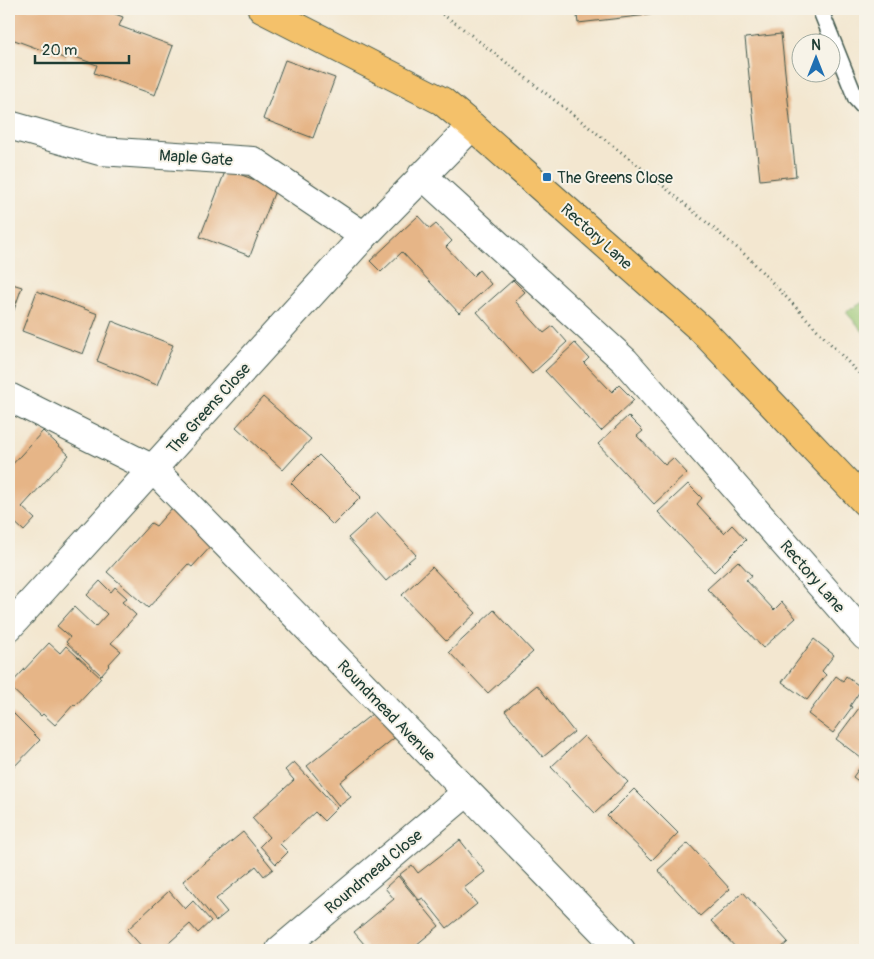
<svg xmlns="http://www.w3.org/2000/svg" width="874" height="959" font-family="Pangolin,sans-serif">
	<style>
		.green { fill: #9ac673; stroke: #5c8254 }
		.building { fill: #e6b587 }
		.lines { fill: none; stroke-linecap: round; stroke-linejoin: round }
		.service-casing { stroke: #3f564b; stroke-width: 18 }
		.minor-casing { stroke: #3f564b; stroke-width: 30 }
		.primary-casing { stroke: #3f564b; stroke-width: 30 }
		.path { stroke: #3f564b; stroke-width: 3; stroke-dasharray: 1 4; stroke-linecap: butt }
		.service { stroke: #fff; stroke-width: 15 }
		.minor { stroke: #fff; stroke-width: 28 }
		.primary { stroke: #f4c16a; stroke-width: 28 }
		.poi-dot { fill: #1f6fb2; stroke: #f7f3e8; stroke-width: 2 }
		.labels { text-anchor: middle; stroke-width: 4; stroke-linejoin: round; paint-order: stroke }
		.street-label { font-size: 16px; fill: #1f3d34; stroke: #f7f3e8 }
		.poi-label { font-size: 16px; fill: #1f3d34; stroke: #f7f3e8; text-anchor: start }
	</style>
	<rect width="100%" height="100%" fill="#f7f3e8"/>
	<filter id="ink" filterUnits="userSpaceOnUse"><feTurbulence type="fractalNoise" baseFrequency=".02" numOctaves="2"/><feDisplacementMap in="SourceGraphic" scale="10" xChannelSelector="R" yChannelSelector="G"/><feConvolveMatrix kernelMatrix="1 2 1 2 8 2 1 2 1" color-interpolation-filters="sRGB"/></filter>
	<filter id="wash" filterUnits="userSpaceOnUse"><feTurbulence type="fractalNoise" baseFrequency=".0096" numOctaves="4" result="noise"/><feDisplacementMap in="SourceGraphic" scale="20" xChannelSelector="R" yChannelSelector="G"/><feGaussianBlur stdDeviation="1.12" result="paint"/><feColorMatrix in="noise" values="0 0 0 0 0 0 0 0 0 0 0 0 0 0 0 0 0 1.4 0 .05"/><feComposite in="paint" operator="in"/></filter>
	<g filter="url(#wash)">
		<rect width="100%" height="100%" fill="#f3e7d0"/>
		<!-- green -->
		<path class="green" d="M865 301V334L846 312Z"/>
		<g id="blocks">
			<!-- building -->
			<g class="building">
				<path d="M9 9H102L123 17 119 26 173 46 155 95 94 73 97 65 67 54 66 59 9 38Z"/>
				<path d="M576 9H690L691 10 578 23Z"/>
				<path d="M781 34 796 176 760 180 745 38Z"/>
				<path d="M285 60 335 78 313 138 263 119Z"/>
				<path d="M226 169 276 188 250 256 200 237Z"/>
				<path d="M418 216 430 229 436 224 452 241 446 247 473 276 479 270 491 284 459 313 402 252 381 272 370 261Z"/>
				<path d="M513 280 525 292 515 301 544 333 553 326 567 342 532 374 477 312Z"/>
				<path d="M9 283 22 287 9 324Z"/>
				<path d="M37 291 98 314 83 354 22 331Z"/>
				<path d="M112 321 173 345 157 385 97 361Z"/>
				<path d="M575 343 589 358 584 363 612 392 619 385 634 400 601 431 545 371Z"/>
				<path d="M263 397 311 439 283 470 236 427Z"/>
				<path d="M628 416 643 431 637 436 665 465 673 458 687 473 654 504 598 444Z"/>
				<path d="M43 431 69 455 22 507 35 519 24 531 9 517V507L12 504 9 500V468Z"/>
				<path d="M319 455 361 497 333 525 291 483Z"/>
				<path d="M688 484 702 498 697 504 724 533 732 525 746 540 714 572 658 512Z"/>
				<path d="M172 508 213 544 192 567 188 564 148 608 107 572 151 523 156 526Z"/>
				<path d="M377 512 416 555 386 581 348 538Z"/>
				<path d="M738 561 752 576 746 580 774 610 782 602 796 618 763 648 707 589Z"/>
				<path d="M432 567 476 613 446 641 402 595Z"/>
				<path d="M100 581 111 592 115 587 127 598 122 602 136 615 111 643 121 651 108 665 109 666 101 675 66 642 70 637 57 626 74 607 95 627 107 614 87 595Z"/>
				<path d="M494 610 533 652 488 693 449 652Z"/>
				<path d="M814 639 834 655 822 671 826 675 807 700 782 682Z"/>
				<path d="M49 643 60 653 66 646 101 678 75 706 74 704 55 725 43 714 41 716 9 686Z"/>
				<path d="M836 676 843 681 846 676 862 688 850 706 852 707 833 733 808 714Z"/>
				<path d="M537 685 574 732 543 757 505 711Z"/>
				<path d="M865 700V753L861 758 836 739Z"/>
				<path d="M9 709 40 740 9 772Z"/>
				<path d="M377 710 398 735 340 782 351 797 339 806 307 766Z"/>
				<path d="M584 736 628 782 595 813 551 767Z"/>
				<path d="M865 760V786L853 777Z"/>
				<path d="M294 762 337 808 324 821 315 812 280 844 288 852 276 864 260 846 269 837 252 818 294 780 285 770Z"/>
				<path d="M634 789 678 833 652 860 607 816Z"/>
				<path d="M243 832 273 869 264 876 256 866 216 899 227 912 216 921 183 881Z"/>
				<path d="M460 840 485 872 464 888 477 904 447 928 423 898 419 900 399 875 412 865 418 873Z"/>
				<path d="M688 843 730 889 700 916 658 870Z"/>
				<path d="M398 876 439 926 410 950H369L354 932 394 899 385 888Z"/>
				<path d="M169 891 185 909 193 901 211 921 198 933 190 924 161 950H142L144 949 127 930Z"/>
				<path d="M743 892 788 942 779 950H738L711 921Z"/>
			</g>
		</g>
	</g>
	<g filter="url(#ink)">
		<use href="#blocks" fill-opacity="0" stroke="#3f564b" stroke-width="1"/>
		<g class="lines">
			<!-- service casing -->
			<g class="service-casing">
				<path id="service" d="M820 9 856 99 865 109"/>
			</g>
			<!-- minor casing -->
			<g class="minor-casing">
				<g id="minor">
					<path d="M9 125 100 151 253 161 364 236"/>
					<path d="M422 175 625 361 865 636"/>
					<path d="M9 397 153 469 621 950"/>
					<path d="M9 627 364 236 472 126"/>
					<path d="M280 950 467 792"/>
				</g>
			</g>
			<!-- primary casing -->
			<g class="primary-casing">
				<path id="primary" d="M262 9 442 101 472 126 702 330 865 502"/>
			</g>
			<!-- path -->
			<path class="path" d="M434 9 457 24 649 174 749 258 865 380"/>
			<!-- service -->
			<use href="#service" class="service"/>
			<!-- minor -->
			<use href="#minor" class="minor"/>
			<!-- primary -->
			<use href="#primary" class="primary"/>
		</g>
	</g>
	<!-- markers -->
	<rect class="poi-dot" x="542" y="172" width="10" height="10" rx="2.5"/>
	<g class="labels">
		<!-- street labels -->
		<g class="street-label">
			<text transform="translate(196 157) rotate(4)" y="6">Maple Gate</text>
			<text transform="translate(597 236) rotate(42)" y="6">Rectory Lane</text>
			<text transform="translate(208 408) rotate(-48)" y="6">The Greens Close</text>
			<text transform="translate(813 576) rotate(49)" y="6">Rectory Lane</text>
			<text transform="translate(387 710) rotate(46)" y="6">Roundmead Avenue</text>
			<text transform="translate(373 871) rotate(-40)" y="6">Roundmead Close</text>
		</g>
		<!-- poi labels -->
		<g class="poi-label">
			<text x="557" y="183">The Greens Close</text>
		</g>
	</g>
	<!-- margin -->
	<rect width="874" height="959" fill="none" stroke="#f7f3e8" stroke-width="30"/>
	<!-- north arrow -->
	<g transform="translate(816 58)"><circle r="24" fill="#f7f3e8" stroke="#a1aaa0"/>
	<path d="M0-4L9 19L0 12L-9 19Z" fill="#1f6fb2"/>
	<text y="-8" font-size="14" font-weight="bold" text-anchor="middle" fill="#1f3d34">N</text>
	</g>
	<!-- scale -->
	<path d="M35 55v8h94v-8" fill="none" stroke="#1f3d34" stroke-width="2.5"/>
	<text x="42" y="55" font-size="15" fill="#1f3d34" stroke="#f7f3e8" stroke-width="4" paint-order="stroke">20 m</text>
</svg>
